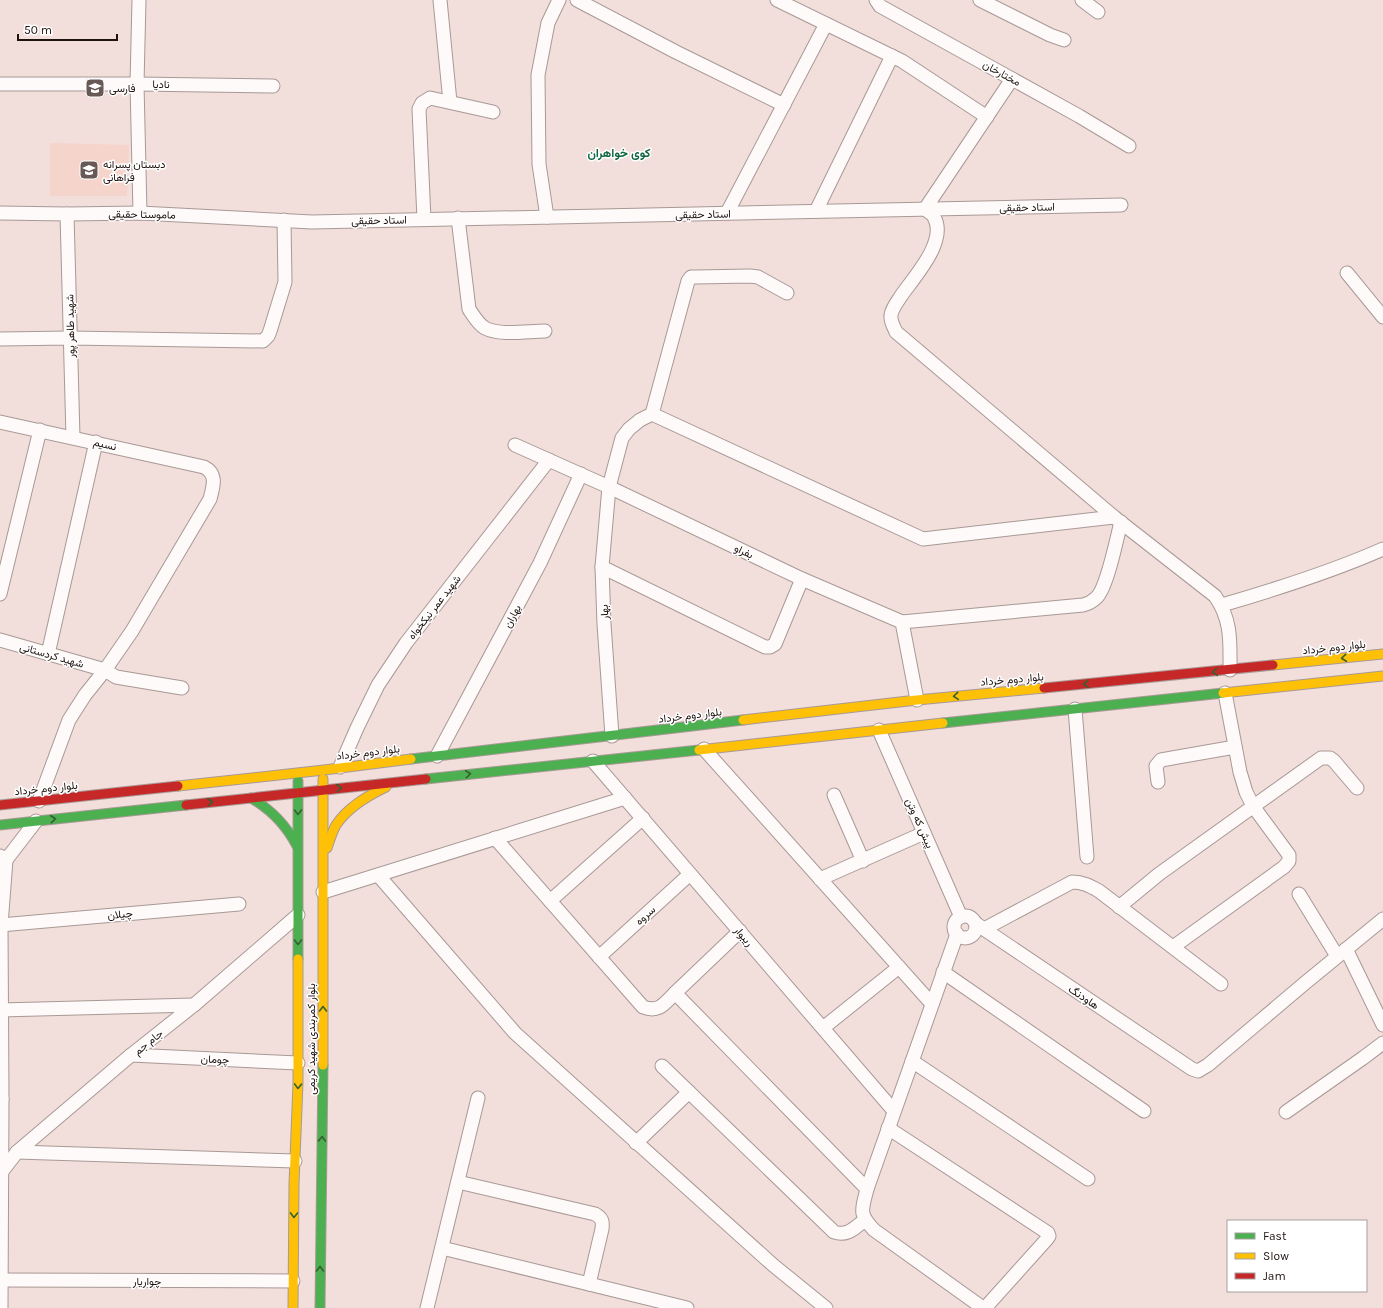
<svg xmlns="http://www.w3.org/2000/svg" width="1383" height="1308" font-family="Karla,Vazirmatn,sans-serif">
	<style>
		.built { fill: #f5d4cc }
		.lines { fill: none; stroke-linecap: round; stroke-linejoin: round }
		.street-casing { stroke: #a89996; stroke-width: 15 }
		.fast-casing { stroke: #a89996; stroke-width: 11 }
		.slow-casing { stroke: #a89996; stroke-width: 11 }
		.jam-casing { stroke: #a89996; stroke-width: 11 }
		.street { stroke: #fdfaf9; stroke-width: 13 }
		.fast { stroke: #4caf50; stroke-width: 9 }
		.slow { stroke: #ffc107; stroke-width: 9 }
		.jam { stroke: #c62828; stroke-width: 9 }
		.oneway { stroke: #356030 }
		.labels { text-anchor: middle; stroke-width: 3; stroke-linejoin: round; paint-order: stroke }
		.street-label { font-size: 11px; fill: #1e120f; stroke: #fff }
		.poi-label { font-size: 11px; fill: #1e120f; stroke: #fff; text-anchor: start }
		.neighbourhood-label { font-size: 12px; font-weight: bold; fill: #0f653f; stroke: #fff }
	</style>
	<rect width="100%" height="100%" fill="#f2deda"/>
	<!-- built -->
	<path class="built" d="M50 143 129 145 127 196H50Z"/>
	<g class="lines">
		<!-- street casing -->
		<g class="street-casing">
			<g id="street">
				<path d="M139 0 137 84 140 213"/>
				<path d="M440 0 450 102"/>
				<path d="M577 0 676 52 784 105"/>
				<path d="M777 0 902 61 987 117"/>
				<path d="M876 0 880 6 1079 116 1129 146"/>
				<path d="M980 0 1050 35 1064 40"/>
				<path d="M1082 0 1098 12"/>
				<path d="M1012 79 925 209C928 212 933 214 934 217 948 241 914 277 901 296 898 301 892 308 891 315 890 321 894 327 896 332L1114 517 1215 596C1232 620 1230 642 1230 670"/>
				<path d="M0 84H137L273 86"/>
				<path d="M816 211 892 56"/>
				<path d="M0 213 67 214 140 213 312 222 1121 205"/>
				<path d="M727 213 826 24"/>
				<path d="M67 214 73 437"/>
				<path d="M547 217 539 164 538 75 548 23 559 0"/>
				<path d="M458 218 469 309C473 315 478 324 485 328 500 336 528 331 545 331"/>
				<path d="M424 219 419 109 422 103 430 98 493 112"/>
				<path d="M1347 273 1383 317"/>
				<path d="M0 339 70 338 263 341 268 336 270 331 285 282 284 220"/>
				<path d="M652 414 923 539 1114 517"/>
				<path d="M0 422 204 467C218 474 213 487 210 499L132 631 105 670 85 695 69 720 39 801"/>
				<path d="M515 445 609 487 802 579 902 622 917 700"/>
				<path d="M602 567 765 647H770L775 644 802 579"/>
				<path d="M0 594 40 430"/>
				<path d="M1222 605C1277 589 1331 572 1383 549"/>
				<path d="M902 622 1083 605C1087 604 1092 602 1096 598 1107 589 1117 537 1121 522"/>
				<path d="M0 640 105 670 116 677 182 688"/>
				<path d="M48 654 96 442"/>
				<path d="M1075 709 1087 857"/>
				<path d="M879 730 961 917"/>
				<path d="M612 736 604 624 602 567 609 487 622 438 629 429 640 420 652 414 688 281 691 277H696L750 276 758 277 787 293"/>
				<path d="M704 749 932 1004"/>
				<path d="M437 756 540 563 581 474"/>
				<path d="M593 761 894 1111"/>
				<path d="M340 767 357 728 378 685 406 643 549 460"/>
				<path d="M1158 782 1156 766 1161 760 1235 747"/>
				<path d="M834 795 863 861"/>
				<path d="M495 838 643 1007C659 1013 664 1004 675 993L867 1189C862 1210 858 1213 874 1230L983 1308"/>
				<path d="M0 856 6 860 36 821"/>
				<path d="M378 875 515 1033 773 1265 826 1308"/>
				<path d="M820 879 924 833"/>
				<path d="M323 892 625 798"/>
				<path d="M1299 894 1337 956"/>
				<path d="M550 901 643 818"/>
				<path d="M1119 907 1159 874 1321 758H1330L1334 761 1357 788"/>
				<circle cx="965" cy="927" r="11"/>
				<path d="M975 923 1192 1069 1198 1071 1208 1065 1305 983 1383 919"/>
				<path d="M0 925 239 904"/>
				<path d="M984 929 1072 882C1083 882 1090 886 1099 891L1221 984"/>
				<path d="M1173 947 1284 867 1289 861V855L1253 806 1246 792 1240 772 1225 693"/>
				<path d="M1346 949 1383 1025"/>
				<path d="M599 957 690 874"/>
				<path d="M943 972 1144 1111"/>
				<path d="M675 993 740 931"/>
				<path d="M0 1010 194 1005"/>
				<path d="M823 1028 899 967"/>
				<path d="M131 1055 298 1063"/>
				<path d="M912 1061 1088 1179"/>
				<path d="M662 1066 834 1232C848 1237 855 1227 865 1220"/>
				<path d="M0 1100 2 1099 1 925 6 860"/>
				<path d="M1286 1112 1363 1058 1383 1043"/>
				<path d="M888 1128 1048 1233 1049 1236 1047 1239 985 1308"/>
				<path d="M636 1143 689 1092"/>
				<path d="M17 1152 295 1161"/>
				<path d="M0 1174 17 1152 131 1055 194 1005 298 915"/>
				<path d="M458 1182 595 1214C602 1218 603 1221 602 1229L589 1284"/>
				<path d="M867 1189 957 934"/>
				<path d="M442 1248 687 1308"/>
				<path d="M1 1280 293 1281"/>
				<path d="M1 1308 2 1099"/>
				<path d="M427 1308 478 1098"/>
			</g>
		</g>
		<!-- fast casing -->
		<g class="fast-casing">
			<g id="fast">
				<path d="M943 723 1223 693"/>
				<path d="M411 759 743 720"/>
				<path d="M426 779 699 750"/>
				<path d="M298 781V959"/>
				<path d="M251 798C272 810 286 825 297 846"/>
				<path d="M0 825 186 805"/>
				<path d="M320 1308 323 1065"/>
			</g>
		</g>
		<!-- slow casing -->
		<g class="slow-casing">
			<g id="slow">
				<path d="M1273 665 1383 654"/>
				<path d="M1223 693 1383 676"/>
				<path d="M743 720 917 700 1044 688"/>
				<path d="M699 750 943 723"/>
				<path d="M323 779V1065"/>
				<path d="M178 786 324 770 411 759"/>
				<path d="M327 848C330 840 332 832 336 825 348 807 367 796 386 787"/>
				<path d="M293 1308 294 1184 298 1083V959"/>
			</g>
		</g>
		<!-- jam casing -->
		<g class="jam-casing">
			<g id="jam">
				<path d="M1044 688 1273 665"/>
				<path d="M0 805 178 786"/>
				<path d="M186 805 426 779"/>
			</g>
		</g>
		<!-- street -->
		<use href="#street" class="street"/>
		<!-- fast -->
		<use href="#fast" class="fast"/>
		<!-- slow -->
		<use href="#slow" class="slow"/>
		<!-- jam -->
		<use href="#jam" class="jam"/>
	</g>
	<!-- one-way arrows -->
	<defs><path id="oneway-chevron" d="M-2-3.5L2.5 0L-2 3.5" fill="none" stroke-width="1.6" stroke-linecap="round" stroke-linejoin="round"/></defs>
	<g class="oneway">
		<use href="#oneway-chevron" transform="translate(1344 658) rotate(174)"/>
		<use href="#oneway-chevron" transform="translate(1215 672) rotate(175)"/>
		<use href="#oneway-chevron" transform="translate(1086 684) rotate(175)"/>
		<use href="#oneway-chevron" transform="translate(956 696) rotate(175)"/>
		<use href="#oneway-chevron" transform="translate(468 774) rotate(-6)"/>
		<use href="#oneway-chevron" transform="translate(339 788) rotate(-6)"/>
		<use href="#oneway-chevron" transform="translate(210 802) rotate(-6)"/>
		<use href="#oneway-chevron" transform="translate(298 812) rotate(90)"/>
		<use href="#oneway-chevron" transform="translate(53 819) rotate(-6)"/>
		<use href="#oneway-chevron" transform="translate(298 942) rotate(90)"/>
		<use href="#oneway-chevron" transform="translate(323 1009) rotate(-90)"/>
		<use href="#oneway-chevron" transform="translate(298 1086) rotate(92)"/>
		<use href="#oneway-chevron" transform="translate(322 1139) rotate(-88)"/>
		<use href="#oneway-chevron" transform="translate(294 1215) rotate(91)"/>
		<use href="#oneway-chevron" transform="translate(320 1269) rotate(-90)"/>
	</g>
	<!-- icons -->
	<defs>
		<g id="school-square" transform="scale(1)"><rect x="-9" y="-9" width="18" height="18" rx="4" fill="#685956" stroke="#fff"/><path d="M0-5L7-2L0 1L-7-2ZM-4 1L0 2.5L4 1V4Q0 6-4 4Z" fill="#fff"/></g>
	</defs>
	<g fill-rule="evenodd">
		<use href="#school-square" x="95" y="88"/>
		<use href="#school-square" x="89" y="170"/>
	</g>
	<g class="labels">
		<!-- street labels -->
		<g class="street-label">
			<text transform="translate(1002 73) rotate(29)" y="4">مختارخان</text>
			<text transform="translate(161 84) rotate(1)" y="4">نادیا</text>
			<text transform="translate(1027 207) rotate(-1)" y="4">استاد حقیقی</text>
			<text transform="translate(142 214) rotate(1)" y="4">ماموستا حقیقی</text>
			<text transform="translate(703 214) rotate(-1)" y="4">استاد حقیقی</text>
			<text transform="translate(379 220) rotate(-1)" y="4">استاد حقیقی</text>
			<text transform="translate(70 326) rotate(-91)" y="4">شهید طاهر پور</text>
			<text transform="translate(105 444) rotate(13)" y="4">نسیم</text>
			<text transform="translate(744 551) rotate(25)" y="4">بفراو</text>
			<text transform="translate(434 607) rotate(-52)" y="4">شهید عمر نیکخواه</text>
			<text transform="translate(604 612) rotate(-92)" y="4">بهار</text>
			<text transform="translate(512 616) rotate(-62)" y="4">بهاران</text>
			<text transform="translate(1334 647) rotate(-6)" y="4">بلوار دوم خرداد</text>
			<text transform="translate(52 655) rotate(16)" y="4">شهید کردستانی</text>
			<text transform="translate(1012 679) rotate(-5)" y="4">بلوار دوم خرداد</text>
			<text transform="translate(690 715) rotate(-7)" y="4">بلوار دوم خرداد</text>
			<text transform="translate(368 752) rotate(-7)" y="4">بلوار دوم خرداد</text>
			<text transform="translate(46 788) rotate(-6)" y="4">بلوار دوم خرداد</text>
			<text transform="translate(920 823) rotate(66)" y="4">پیش که وتن</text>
			<text transform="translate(120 914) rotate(-5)" y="4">چیلان</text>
			<text transform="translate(645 915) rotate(-42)" y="4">سروه</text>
			<text transform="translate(744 936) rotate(49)" y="4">ریبوار</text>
			<text transform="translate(1084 997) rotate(34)" y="4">هاودنگ</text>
			<text transform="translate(311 1039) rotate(-90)" y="4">بلوار کمربندی شهید کریمی</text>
			<text transform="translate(148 1042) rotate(-39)" y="4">جام جم</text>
			<text transform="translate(215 1059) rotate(3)" y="4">چومان</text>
			<text x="147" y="1285">چواریار</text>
		</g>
		<!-- poi labels -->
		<g class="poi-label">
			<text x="109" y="92">فارسی</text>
			<text x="103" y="168">دبستان پسرانه<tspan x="103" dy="13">فراهانی</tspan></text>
		</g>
		<!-- neighbourhood labels -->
		<g class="neighbourhood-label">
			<text x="619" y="157">کوی خواهران</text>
		</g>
	</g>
	<!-- legend -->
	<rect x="1227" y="1220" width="140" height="72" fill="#ffffff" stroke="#a5a09f"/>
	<rect x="1235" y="1233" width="20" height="6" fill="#4caf50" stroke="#a5a09f"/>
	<text x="1263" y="1240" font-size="12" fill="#1e120f">Fast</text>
	<rect x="1235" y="1253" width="20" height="6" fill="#ffc107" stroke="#a5a09f"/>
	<text x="1263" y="1260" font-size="12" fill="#1e120f">Slow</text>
	<rect x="1235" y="1273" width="20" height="6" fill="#c62828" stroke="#a5a09f"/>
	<text x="1263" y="1280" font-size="12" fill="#1e120f">Jam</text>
	<!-- scale -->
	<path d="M18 34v6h99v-6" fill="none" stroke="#1e120f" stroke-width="2"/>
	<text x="24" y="34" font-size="12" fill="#1e120f" stroke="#ffffff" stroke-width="3" paint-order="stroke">50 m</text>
</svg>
